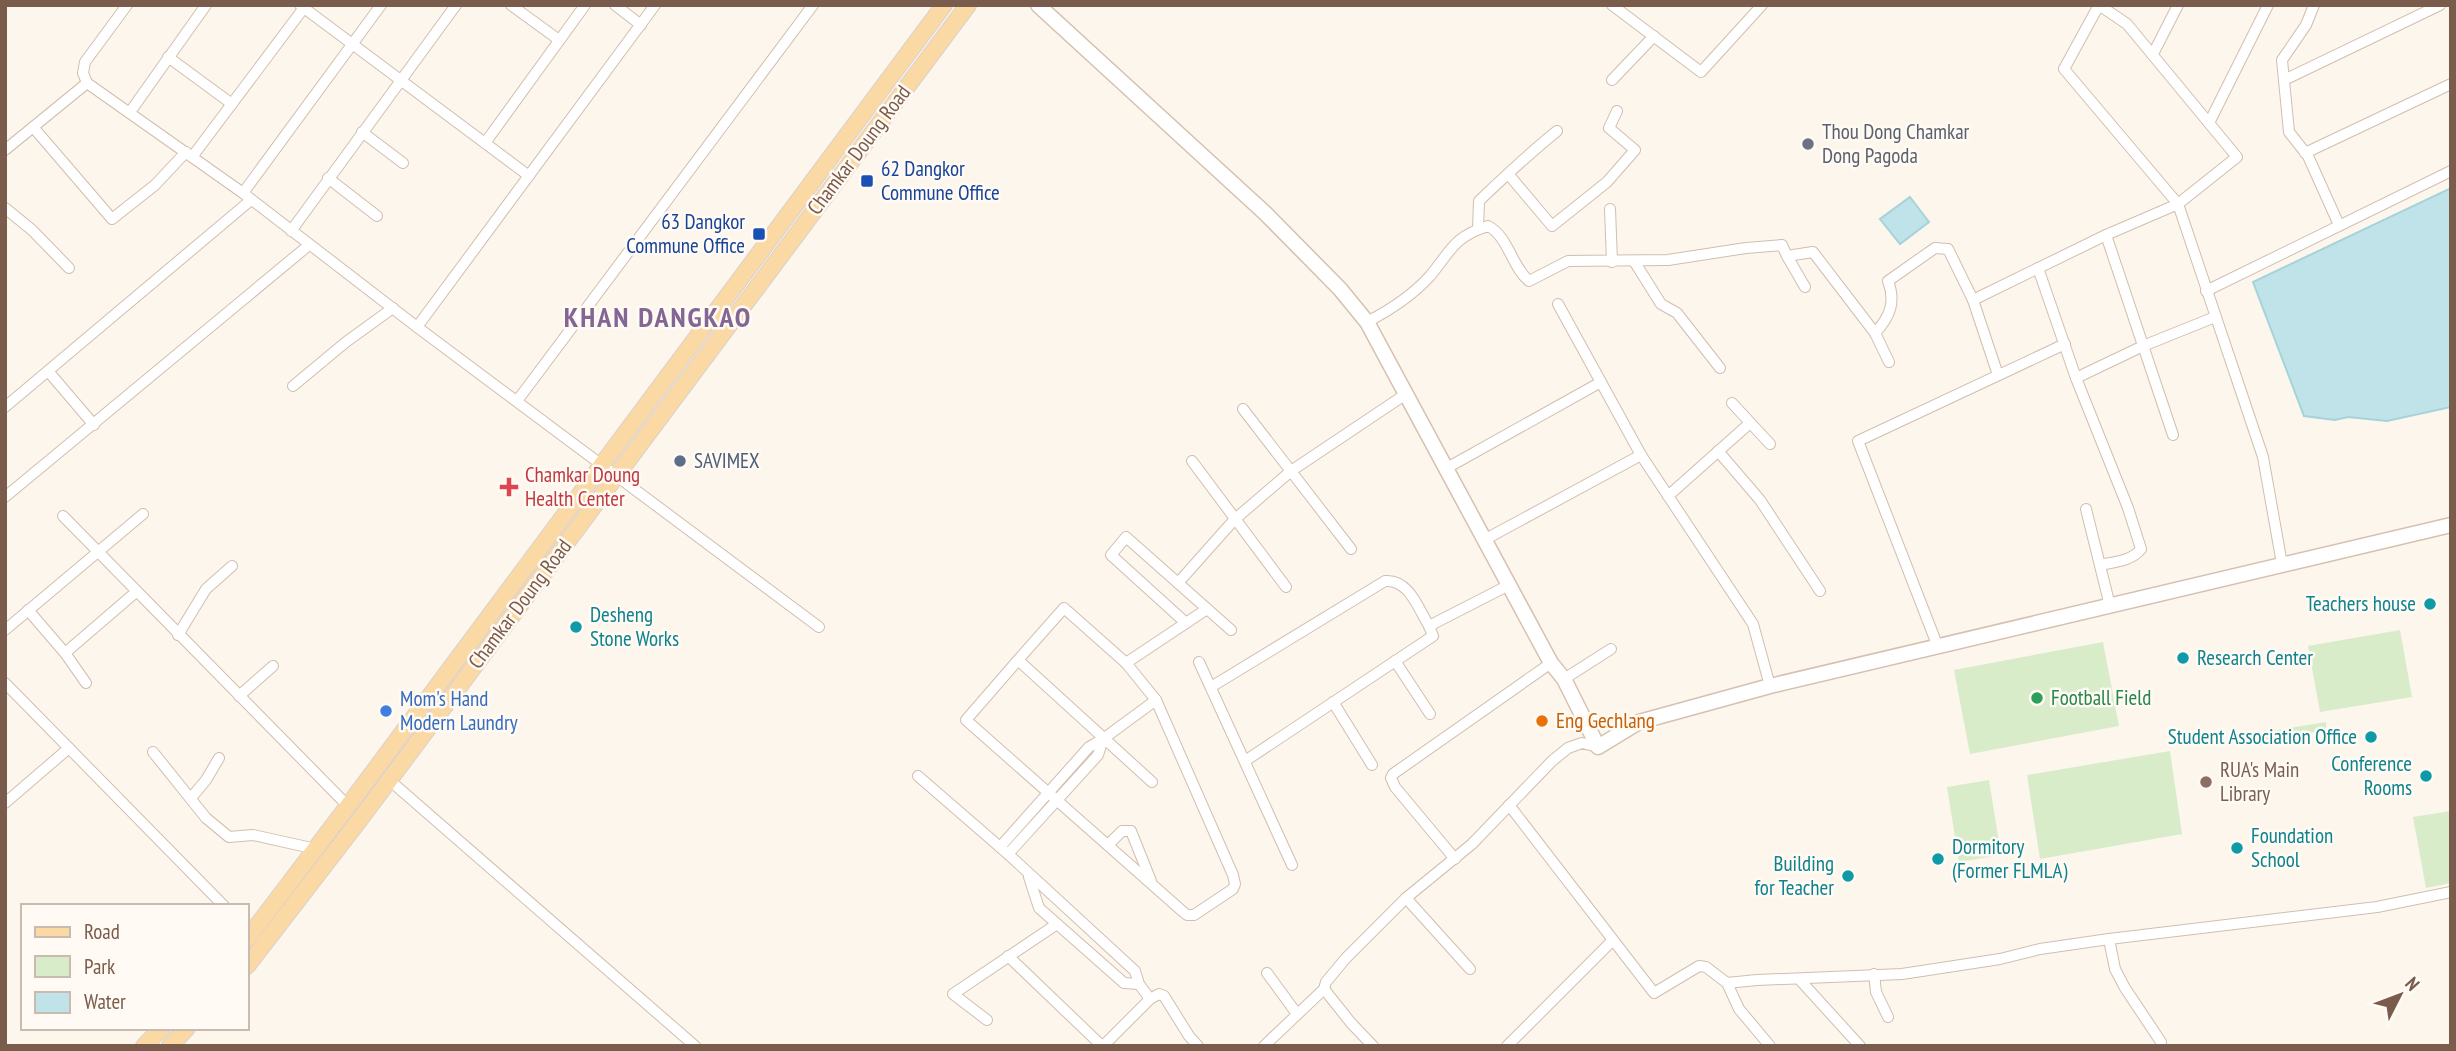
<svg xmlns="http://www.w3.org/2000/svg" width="2456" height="1051" font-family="'PT Sans Narrow',sans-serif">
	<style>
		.green { fill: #d8ecc9 }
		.water { fill: #bfe3e8; stroke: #a5d3da; stroke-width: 2 }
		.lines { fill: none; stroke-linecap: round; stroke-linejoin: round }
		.street-casing { stroke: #d1beb0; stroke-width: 12 }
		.secondary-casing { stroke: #d6c0b0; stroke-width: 17 }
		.primary-casing { stroke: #dad1cd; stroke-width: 18 }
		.street { stroke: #fff; stroke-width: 10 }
		.secondary { stroke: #fff; stroke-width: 14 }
		.primary { stroke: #fbd9a5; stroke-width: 16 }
		.worship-dot { fill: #6b7280; stroke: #fffaf3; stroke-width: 2.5 }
		.transit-dot { fill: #1a4fb4; stroke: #fffaf3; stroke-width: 2.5 }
		.service-dot { fill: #5c6f8a; stroke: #fffaf3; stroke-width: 2.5 }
		.health-dot { fill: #e0444e; stroke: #fffaf3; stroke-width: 2.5 }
		.culture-dot { fill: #0f9aa8; stroke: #fffaf3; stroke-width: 2.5 }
		.leisure-dot { fill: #2e9e5b; stroke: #fffaf3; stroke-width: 2.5 }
		.shop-dot { fill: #3f7fe0; stroke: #fffaf3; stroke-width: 2.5 }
		.food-dot { fill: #e8710a; stroke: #fffaf3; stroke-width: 2.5 }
		.education-dot { fill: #8d6e63; stroke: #fffaf3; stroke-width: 2.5 }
		.labels { text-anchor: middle; stroke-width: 5; stroke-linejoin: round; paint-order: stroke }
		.worship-label { font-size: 21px; fill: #5b616d; stroke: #fffaf3; text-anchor: start }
		.street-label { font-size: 21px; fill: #7a5c4d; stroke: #fffaf3 }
		.transit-label { font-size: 21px; fill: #164399; stroke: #fffaf3; text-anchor: start }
		.service-label { font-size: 21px; fill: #4e5e75; stroke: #fffaf3; text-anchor: start }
		.health-label { font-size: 21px; fill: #be3a42; stroke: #fffaf3; text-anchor: start }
		.culture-label { font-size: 21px; fill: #0d838f; stroke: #fffaf3; text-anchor: end }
		.leisure-label { font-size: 21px; fill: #27864d; stroke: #fffaf3; text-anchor: start }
		.shop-label { font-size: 21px; fill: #366cbe; stroke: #fffaf3; text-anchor: start }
		.food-label { font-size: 21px; fill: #c56008; stroke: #fffaf3; text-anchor: start }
		.education-label { font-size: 21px; fill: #785e54; stroke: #fffaf3; text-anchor: start }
		.district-label { font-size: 28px; font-weight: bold; letter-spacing: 2px; fill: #846695; stroke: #fffaf3 }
	</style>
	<rect width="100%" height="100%" fill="#fdf6ec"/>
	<!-- green -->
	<g class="green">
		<path d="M2400 630 2412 697 2320 712 2308 646Z"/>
		<path d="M2103 642 2119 726 1970 754 1954 670Z"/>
		<path d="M2326 722V730L2236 745 2235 737Z"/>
		<path d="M2170 751 2182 834 2040 859 2027 775Z"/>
		<path d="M1989 780 2001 855 1959 862 1947 787Z"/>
		<path d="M2451 811V883L2426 888 2413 817Z"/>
	</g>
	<!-- water -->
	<g class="water">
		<path d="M2451 188V407L2387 421 2348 417 2335 420 2304 416 2253 282Z"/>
		<path d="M1910 197 1929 222 1900 244 1880 219Z"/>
	</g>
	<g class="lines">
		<!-- street casing -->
		<g class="street-casing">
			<g id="street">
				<path d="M127 5 85 62 83 73 87 83 243 193 417 327 819 627"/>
				<path d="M300 5 529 176"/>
				<path d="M511 5 559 40"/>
				<path d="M615 5 641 25"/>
				<path d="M1612 5 1701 72 1762 5"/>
				<path d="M2314 5 2306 25 2282 60 2289 132 2308 156 2339 225"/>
				<path d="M2153 54 2178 5"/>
				<path d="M168 57 232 104"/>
				<path d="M1612 80 1654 36"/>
				<path d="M2284 80 2440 5"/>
				<path d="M130 112 206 5"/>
				<path d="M2209 123 2268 5"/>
				<path d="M33 127 112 219 155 185 186 152"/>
				<path d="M362 132 403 163"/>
				<path d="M485 143 585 5"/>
				<path d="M5 150 87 83"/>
				<path d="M2305 153 2451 84"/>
				<path d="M192 157 306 5"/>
				<path d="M1509 175 1552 226 1607 182 1635 150 1609 128 1617 111"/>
				<path d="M328 178 377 216"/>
				<path d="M243 193 381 5"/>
				<path d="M5 208 32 230 69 268"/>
				<path d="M1610 209 1612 262"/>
				<path d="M1478 229 1479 201C1504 177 1531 152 1557 131"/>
				<path d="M291 231 456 5"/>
				<path d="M2106 235 2173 435"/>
				<path d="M1787 256 1805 287"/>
				<path d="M1634 261 1661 304 1677 313 1720 368"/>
				<path d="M2038 268 2076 378 2128 508 2141 549C2132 561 2114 562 2100 565"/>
				<path d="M2206 291 2451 171"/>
				<path d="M1973 300 2106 235 2178 204 2237 157 2127 24 2099 5 2064 69 2178 204 2263 457 2282 564"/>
				<path d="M1558 304 1641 455 1753 624 1770 686"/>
				<path d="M1367 322C1390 310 1412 296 1430 276 1451 251 1453 237 1488 226 1508 236 1512 267 1529 281L1568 261 1668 260 1746 248 1782 245 1787 256 1813 252 1875 333 1889 362"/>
				<path d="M417 327 655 5"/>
				<path d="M1875 333C1890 317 1896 302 1888 281L1935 248 1948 249 1973 300 1998 375"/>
				<path d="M48 371 94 425"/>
				<path d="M2076 378 2143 346 2215 317"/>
				<path d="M293 386 346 342 393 308"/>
				<path d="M517 401 813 5"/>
				<path d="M1732 403 1770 444"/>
				<path d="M5 407 251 200"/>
				<path d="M1243 409 1351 549"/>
				<path d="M1718 451 1760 500 1820 591"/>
				<path d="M1192 461 1286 587"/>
				<path d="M1445 469 1601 382"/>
				<path d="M1668 496 1750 423"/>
				<path d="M5 497 309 245"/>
				<path d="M2086 509 2110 606"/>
				<path d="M63 516 348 806"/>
				<path d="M1484 540 1641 455"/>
				<path d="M1178 583 1234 520 1291 471 1406 394"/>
				<path d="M28 610 65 653 86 683"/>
				<path d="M1186 623 1111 555 1126 537 1231 630"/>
				<path d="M5 630 143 514"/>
				<path d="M178 635 206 589 232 566"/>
				<path d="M1938 647 1858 441 2065 344"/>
				<path d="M65 653 136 592"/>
				<path d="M1018 660 966 720 1181 910 1187 915H1194L1233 889 1235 884 1233 875 1156 700 1126 663 1064 608 1018 660 1152 782"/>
				<path d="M1395 661 1430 714"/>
				<path d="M1199 662 1292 865"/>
				<path d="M1126 663 1207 609"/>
				<path d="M1564 679 1611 649"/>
				<path d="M5 683 224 906"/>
				<path d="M1211 687 1385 581C1409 579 1418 608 1429 626"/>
				<path d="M239 696 273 666"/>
				<path d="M1333 702 1372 765"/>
				<path d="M153 752 206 818 229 837 253 835 316 849"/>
				<path d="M1245 761 1433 636 1429 626 1509 585"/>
				<path d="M918 776 1008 854 1135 971 1139 984 1150 999"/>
				<path d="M387 778 695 1046"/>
				<path d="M191 798 206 780 219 758"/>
				<path d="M5 803 69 748"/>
				<path d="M1509 805 1654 993 1699 966 1706 967 1727 983 1757 980 1902 974 2000 959 2040 949 2109 939 2377 907 2451 892"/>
				<path d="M1108 845 1122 831H1131L1151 881"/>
				<path d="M1000 847 1089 747 1103 739 1156 700"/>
				<path d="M1008 854 1098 755 1103 739"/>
				<path d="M1455 859 1395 787 1391 778 1393 774 1551 663"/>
				<path d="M1029 877 1039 908 1124 983 1139 984"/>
				<path d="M1406 898 1470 969"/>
				<path d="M2109 939 2115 969 2125 988 2161 1042"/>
				<path d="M1008 956 1102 1046"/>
				<path d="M1267 973 1297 1014"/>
				<path d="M1874 974 1876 992 1888 1017"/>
				<path d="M1799 979 1860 1046"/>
				<path d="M1727 983 1739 1009 1770 1046"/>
				<path d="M1324 989 1351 1023 1373 1046"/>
				<path d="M987 1020 953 994 1057 924"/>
				<path d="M1103 1046 1150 999 1159 994 1164 996 1189 1036 1198 1046"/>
				<path d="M1264 1046 1324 989 1326 982 1346 958 1406 898 1472 844 1552 761 1568 748 1582 743 1598 747"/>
				<path d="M1507 1046 1612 941"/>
			</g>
		</g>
		<!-- secondary casing -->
		<g class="secondary-casing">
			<path id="secondary" d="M1038 5 1265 213 1340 289 1367 322 1551 663 1564 679 1598 747 1639 722 1770 686 2451 525"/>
		</g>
		<!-- primary casing -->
		<g class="primary-casing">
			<g id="primary">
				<path d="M247 939 348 806 944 5"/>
				<path d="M247 966 361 818 968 5"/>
				<path d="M144 1046 162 1028"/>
				<path d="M170 1046 187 1028"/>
			</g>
		</g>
		<!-- street -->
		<use href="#street" class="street"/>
		<!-- secondary -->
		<use href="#secondary" class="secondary"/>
		<!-- primary -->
		<use href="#primary" class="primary"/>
	</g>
	<!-- markers -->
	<circle class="worship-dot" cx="1808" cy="144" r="7"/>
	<g class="transit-dot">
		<rect x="860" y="174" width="14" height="14" rx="3.5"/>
		<rect x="752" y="227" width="14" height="14" rx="3.5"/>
	</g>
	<circle class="service-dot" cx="680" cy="461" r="7"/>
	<path class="health-dot" d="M505.5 476.5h7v7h7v7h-7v7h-7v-7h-7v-7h7z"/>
	<g class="culture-dot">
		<circle cx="2430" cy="604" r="7"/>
		<circle cx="576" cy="627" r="7"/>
		<circle cx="2183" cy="658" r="7"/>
		<circle cx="2371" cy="737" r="7"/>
		<circle cx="2426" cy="776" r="7"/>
		<circle cx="2237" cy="848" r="7"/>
		<circle cx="1938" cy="859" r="7"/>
		<circle cx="1848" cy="876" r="7"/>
	</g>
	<circle class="leisure-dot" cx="2037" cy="698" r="7"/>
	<circle class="shop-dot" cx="386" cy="711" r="7"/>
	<circle class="food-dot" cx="1542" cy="721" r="7"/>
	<circle class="education-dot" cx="2206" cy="782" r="7"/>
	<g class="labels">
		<!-- worship labels -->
		<g class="worship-label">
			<text x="1822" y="139">Thou Dong Chamkar<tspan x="1822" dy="24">Dong Pagoda</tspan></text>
		</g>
		<!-- street labels -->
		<g class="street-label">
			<text transform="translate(859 150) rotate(-53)" y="7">Chamkar Doung Road</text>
			<text transform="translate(520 604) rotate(-53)" y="7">Chamkar Doung Road</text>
		</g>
		<!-- transit labels -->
		<g class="transit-label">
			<text x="881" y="176">62 Dangkor<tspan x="881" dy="24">Commune Office</tspan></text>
			<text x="745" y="229" text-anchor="end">63 Dangkor<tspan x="745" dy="24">Commune Office</tspan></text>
		</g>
		<!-- service labels -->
		<g class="service-label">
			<text x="694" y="468">SAVIMEX</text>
		</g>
		<!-- health labels -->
		<g class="health-label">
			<text x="525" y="482">Chamkar Doung<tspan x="525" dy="24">Health Center</tspan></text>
		</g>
		<!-- culture labels -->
		<g class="culture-label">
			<text x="2416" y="611">Teachers house</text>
			<text x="590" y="622" text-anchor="start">Desheng<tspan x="590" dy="24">Stone Works</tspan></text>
			<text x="2197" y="665" text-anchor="start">Research Center</text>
			<text x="2357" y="744">Student Association Office</text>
			<text x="2412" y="771">Conference<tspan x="2412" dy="24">Rooms</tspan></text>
			<text x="2251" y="843" text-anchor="start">Foundation<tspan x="2251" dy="24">School</tspan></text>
			<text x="1952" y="854" text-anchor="start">Dormitory<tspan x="1952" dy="24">(Former FLMLA)</tspan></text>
			<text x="1834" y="871">Building<tspan x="1834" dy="24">for Teacher</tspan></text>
		</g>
		<!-- leisure labels -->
		<g class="leisure-label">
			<text x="2051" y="705">Football Field</text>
		</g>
		<!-- shop labels -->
		<g class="shop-label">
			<text x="400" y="706">Mom's Hand<tspan x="400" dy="24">Modern Laundry</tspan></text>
		</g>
		<!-- food labels -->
		<g class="food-label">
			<text x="1556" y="728">Eng Gechlang</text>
		</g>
		<!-- education labels -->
		<g class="education-label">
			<text x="2220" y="777">RUA's Main<tspan x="2220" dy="24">Library</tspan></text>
		</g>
		<!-- district labels -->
		<g class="district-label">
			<text x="658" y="327">KHAN DANGKAO</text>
		</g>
	</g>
	<!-- border -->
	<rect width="2456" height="1051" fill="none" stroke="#7a5c4d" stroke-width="14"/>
	<!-- legend -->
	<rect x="21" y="904" width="228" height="126" fill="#fffaf3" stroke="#cabbb1" stroke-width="2"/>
	<rect x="35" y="927" width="35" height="10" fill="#fbd9a5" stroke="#cabbb1" stroke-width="2"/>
	<text x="84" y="939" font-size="21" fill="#7a5c4d">Road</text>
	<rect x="35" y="956" width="35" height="21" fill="#d8ecc9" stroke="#cabbb1" stroke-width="2"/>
	<text x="84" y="974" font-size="21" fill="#7a5c4d">Park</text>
	<rect x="35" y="992" width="35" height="21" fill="#bfe3e8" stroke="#cabbb1" stroke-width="2"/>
	<text x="84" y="1009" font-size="21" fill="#7a5c4d">Water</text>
	<!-- north arrow -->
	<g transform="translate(2400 995) rotate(48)" stroke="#fffaf3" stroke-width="5" paint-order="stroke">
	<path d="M0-5L12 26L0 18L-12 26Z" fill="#7a5c4d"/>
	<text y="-10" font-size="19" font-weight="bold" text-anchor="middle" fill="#7a5c4d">N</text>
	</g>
</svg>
